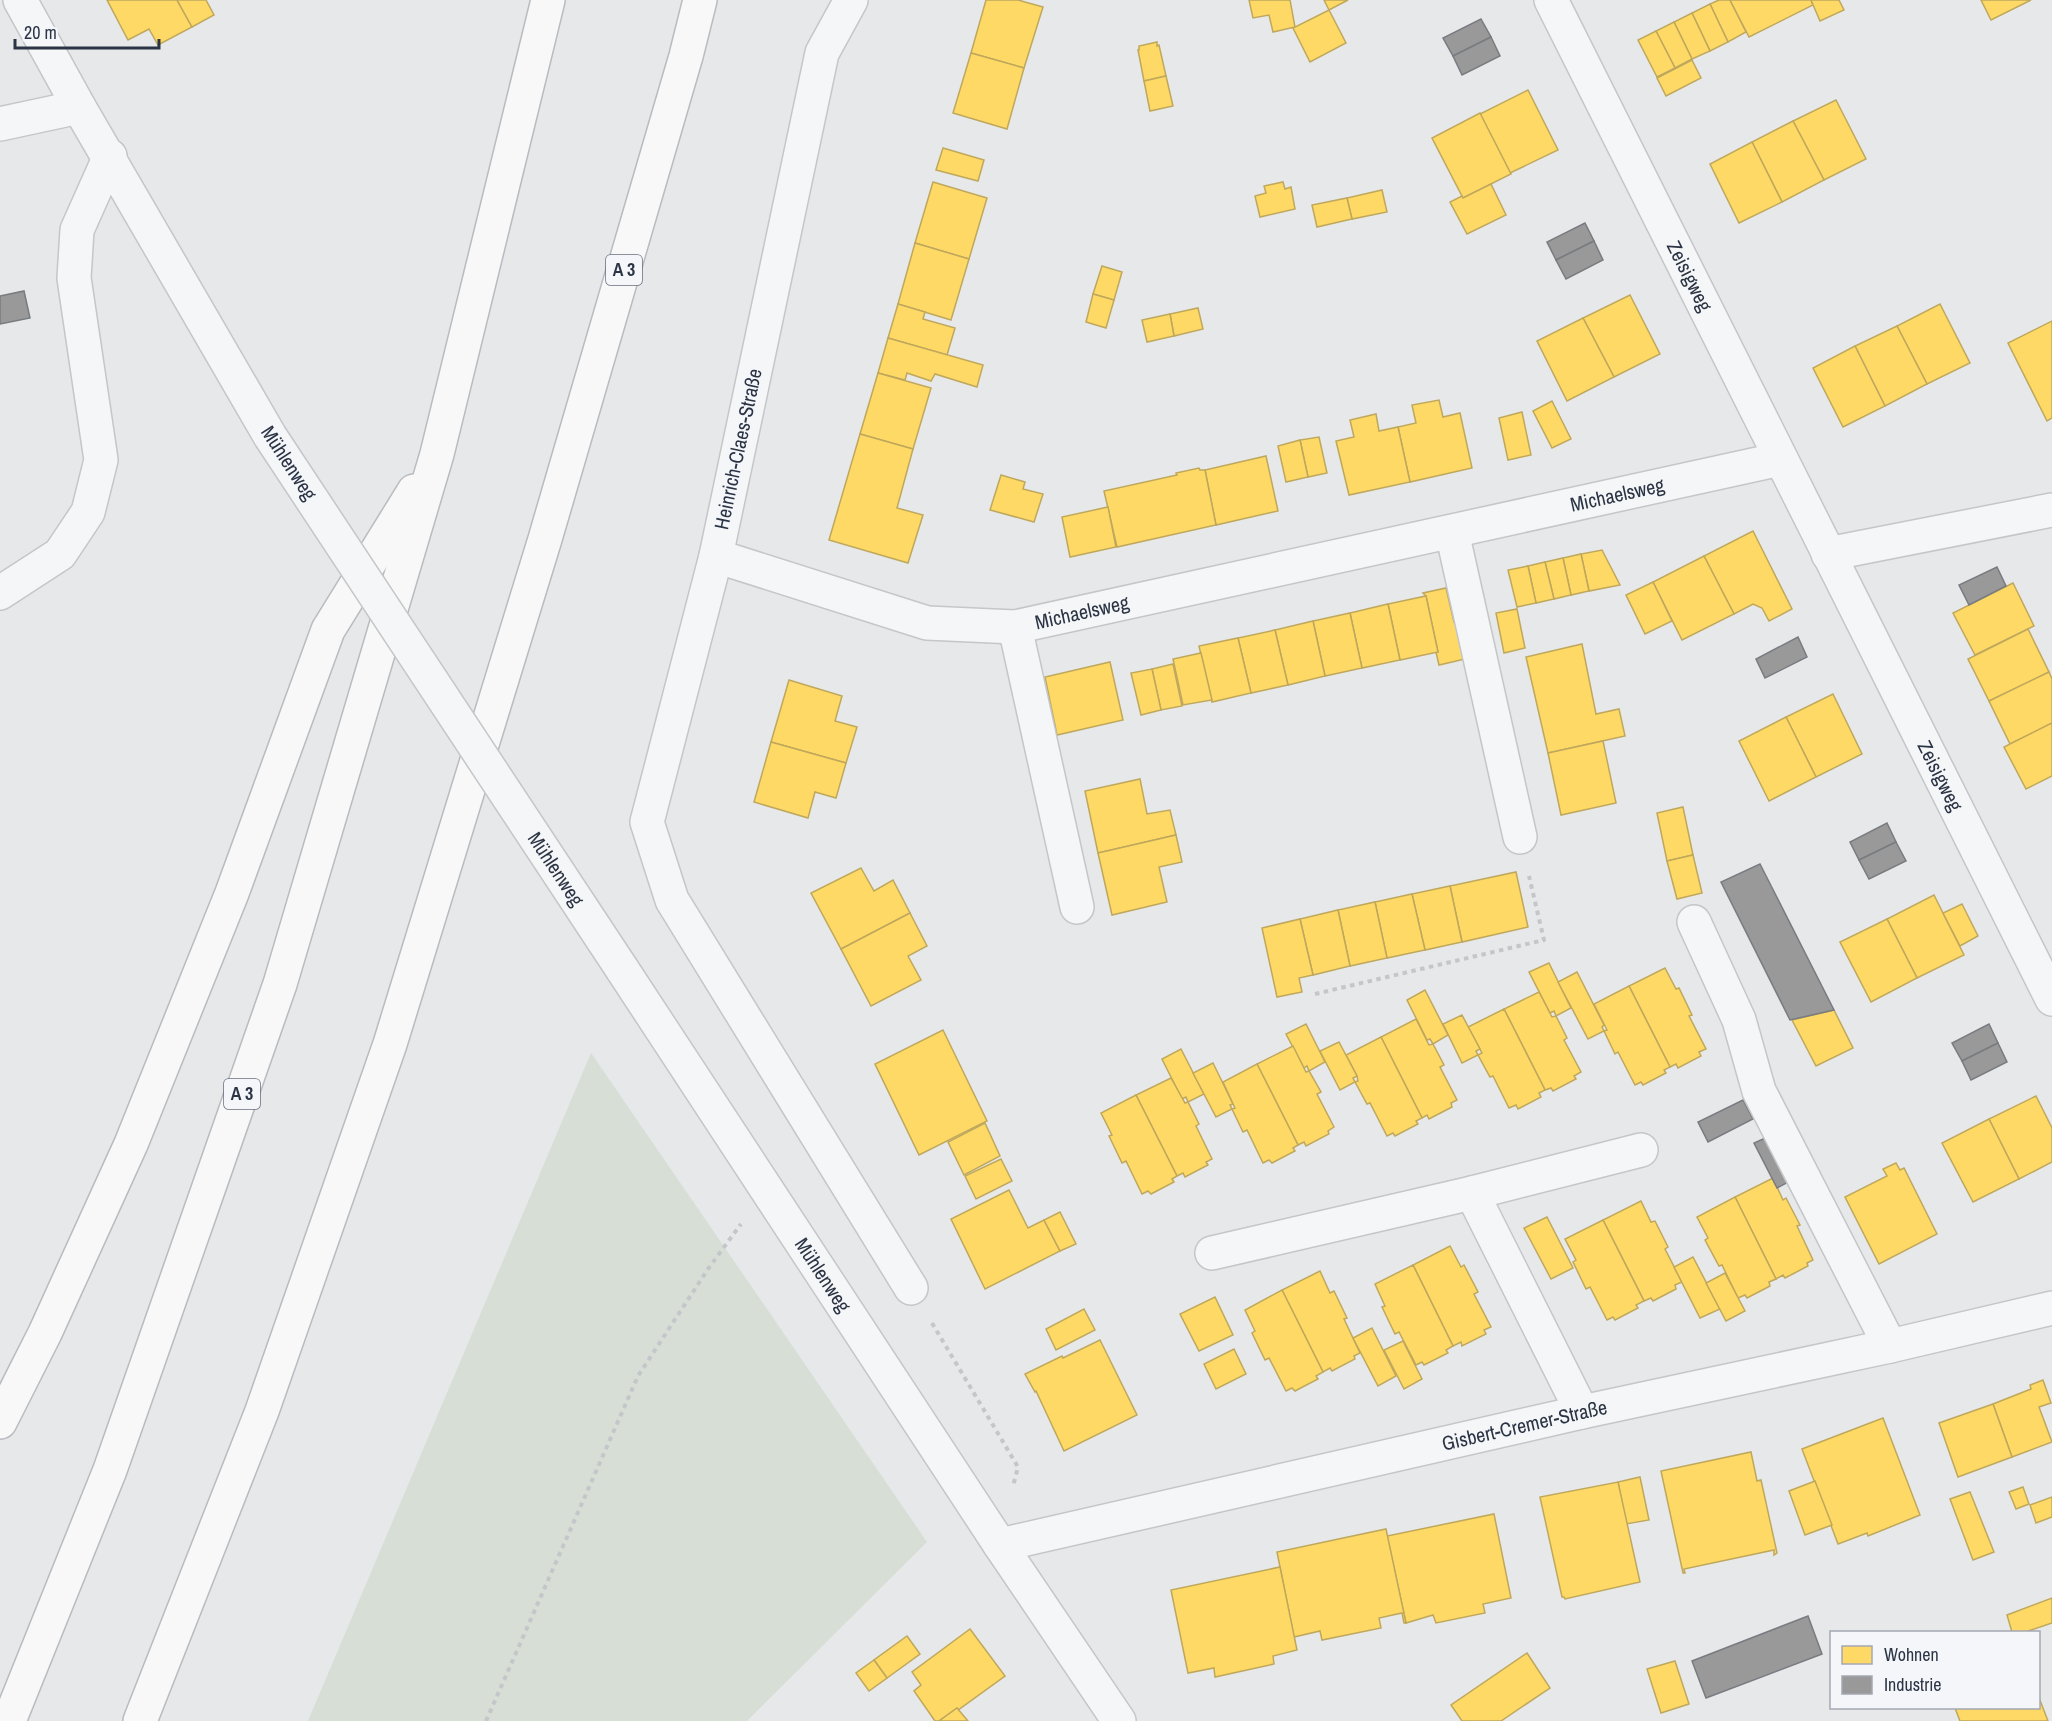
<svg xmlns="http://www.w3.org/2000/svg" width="2052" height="1721" font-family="'Archivo Narrow',sans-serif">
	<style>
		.green { fill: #d6ded6 }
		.homes { fill: #ffd966; stroke: #bfa85c; stroke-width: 1.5 }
		.industry { fill: #999; stroke: #787b80; stroke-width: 1.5 }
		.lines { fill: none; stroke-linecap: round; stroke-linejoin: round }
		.minor-casing { stroke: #c4c6c8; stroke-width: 36 }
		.highway-casing { stroke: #b8bbbf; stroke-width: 36 }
		.path { stroke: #c5c6ca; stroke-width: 4; stroke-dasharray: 4.5 4.5; stroke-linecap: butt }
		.minor { stroke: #f5f6f7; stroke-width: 33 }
		.highway { stroke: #f8f8f8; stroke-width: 33 }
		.minor-bridge-casing { stroke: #c4c6c8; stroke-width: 36; stroke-linecap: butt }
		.minor-bridge { stroke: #f5f6f7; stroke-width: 33 }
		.labels { text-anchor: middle; stroke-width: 6; stroke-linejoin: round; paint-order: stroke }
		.shield { fill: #f4f6f9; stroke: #676e7b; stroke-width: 1.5 }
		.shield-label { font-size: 18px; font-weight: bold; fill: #2b3445 }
		.street-label { font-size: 20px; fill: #2b3445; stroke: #f4f6f9 }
	</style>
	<rect width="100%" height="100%" fill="#e6e8ea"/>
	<!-- green -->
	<path class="green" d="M591 1053 927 1542 747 1721H308Z"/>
	<!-- homes -->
	<g class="homes">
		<path d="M107 0H177L192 27 158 45 149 29 128 40Z"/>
		<path d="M177 0H206L214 15 192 27Z"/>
		<path d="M986 0H1018L1043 7 1024 68 971 53Z"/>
		<path d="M1249 0H1290L1295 27 1273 32 1269 15 1253 18Z"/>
		<path d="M1324 0H1348L1329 10Z"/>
		<path d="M1719 0H1730L1746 32 1728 42 1710 4Z"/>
		<path d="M1730 0H1811L1813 5 1749 37Z"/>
		<path d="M1811 0H1839L1844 10 1820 21Z"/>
		<path d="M1981 0H2031L1991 20Z"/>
		<path d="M1710 4 1728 42 1710 51 1692 13Z"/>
		<path d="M1329 10 1346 43 1310 62 1293 28Z"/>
		<path d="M1692 13 1710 51 1692 59 1674 22Z"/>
		<path d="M1674 22 1692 59 1675 68 1656 31Z"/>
		<path d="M1656 31 1675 68 1657 77 1638 40Z"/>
		<path d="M1157 42V46L1159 45 1166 76 1144 81 1138 50H1139V46Z"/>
		<path d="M971 53 1024 68 1007 129 953 113Z"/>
		<path d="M1692 60 1701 78 1666 96 1657 78Z"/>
		<path d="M1166 76 1173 106 1150 111 1144 81Z"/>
		<path d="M1528 90 1558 150 1510 173 1480 114Z"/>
		<path d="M1836 100 1866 159 1824 180 1793 121Z"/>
		<path d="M1480 113 1511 174 1463 198 1432 138Z"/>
		<path d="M1793 121 1824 180 1782 202 1752 142Z"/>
		<path d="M1752 142 1782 202 1739 223 1710 164Z"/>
		<path d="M943 148 984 160 978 181 936 170Z"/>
		<path d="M933 182 987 198 969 259 915 243Z"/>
		<path d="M1283 182 1285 189 1291 187 1295 209 1260 217 1255 196 1266 193 1264 186Z"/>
		<path d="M1491 184 1506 215 1467 234 1450 202 1462 196 1463 198Z"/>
		<path d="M1382 190 1387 212 1352 219 1347 198Z"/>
		<path d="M1347 198 1352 219 1317 227 1312 205Z"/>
		<path d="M915 243 969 259 951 320 898 304Z"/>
		<path d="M1102 266 1122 272 1114 300 1093 294Z"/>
		<path d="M1093 294 1114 300 1106 328 1086 322Z"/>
		<path d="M1630 295 1660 354 1614 377 1583 318Z"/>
		<path d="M898 304 925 312 923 319 955 328 947 355 888 338Z"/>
		<path d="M1940 304 1970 363 1927 384 1897 326Z"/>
		<path d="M1198 308 1203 329 1174 336 1170 314Z"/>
		<path d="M1170 314 1174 336 1147 342 1142 320Z"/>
		<path d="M1583 318 1614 377 1567 401 1537 341Z"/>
		<path d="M2052 321V418L2047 421 2008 343Z"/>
		<path d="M1897 326 1927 384 1885 406 1855 346Z"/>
		<path d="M888 338 983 365 977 387 935 374 931 381 907 373 905 380 878 373Z"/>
		<path d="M1855 346 1885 406 1843 427 1813 368Z"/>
		<path d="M878 373 931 388 913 449 860 434Z"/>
		<path d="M1439 400 1443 417 1460 413 1472 468 1410 482 1398 427 1416 423 1412 405Z"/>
		<path d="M1552 401 1571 439 1552 448 1533 411Z"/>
		<path d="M1522 412 1531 455 1508 460 1499 418Z"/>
		<path d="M1376 414 1379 431 1398 427 1410 482 1349 495 1336 441 1354 437 1350 420Z"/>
		<path d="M860 434 913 449 897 508 923 515 908 563 829 540Z"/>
		<path d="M1319 437 1327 473 1308 477 1300 440Z"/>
		<path d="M1300 440 1308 477 1286 482 1278 446Z"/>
		<path d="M1266 456 1278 511 1216 525 1205 470Z"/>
		<path d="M1199 468 1200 470H1205L1216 525 1117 547 1104 491 1177 475 1176 473Z"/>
		<path d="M1001 475 1025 482 1023 489 1043 494 1034 522 990 510Z"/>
		<path d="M1108 507 1116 547 1070 557 1062 517Z"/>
		<path d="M1753 531 1792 609 1769 621 1762 608 1753 604 1734 614 1704 556Z"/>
		<path d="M1602 550 1620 585 1589 591 1581 554Z"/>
		<path d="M1581 554 1589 591 1571 595 1563 558Z"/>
		<path d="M1704 556 1734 614 1682 640 1653 582Z"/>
		<path d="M1563 558 1571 595 1554 599 1545 562Z"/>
		<path d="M1545 562 1554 599 1536 603 1528 566Z"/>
		<path d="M1528 566 1536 603 1517 607 1508 570Z"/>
		<path d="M1653 582 1672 621 1645 634 1626 595Z"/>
		<path d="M2013 583 2034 626 1975 655 1953 613Z"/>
		<path d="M1446 588 1454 622 1457 620 1465 659 1439 665 1436 652H1438L1426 596 1423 593Z"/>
		<path d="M1426 596 1438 652 1400 660 1388 604Z"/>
		<path d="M1388 604 1400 660 1362 668 1350 613Z"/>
		<path d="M1517 609 1525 648 1504 653 1496 613Z"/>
		<path d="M1350 613 1362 668 1325 676 1313 621Z"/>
		<path d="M1313 621 1325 676 1288 685 1275 630Z"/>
		<path d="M2028 629 2049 672 1989 701 1968 659Z"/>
		<path d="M1275 630 1288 685 1251 693 1238 638Z"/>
		<path d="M1238 638 1251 693 1212 702 1199 646Z"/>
		<path d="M1582 644 1596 714 1619 709 1625 736 1548 753 1526 657Z"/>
		<path d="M1201 653 1212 700 1183 705 1173 659Z"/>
		<path d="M1110 662 1123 720 1057 735 1045 677Z"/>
		<path d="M1173 664 1182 706 1161 710 1152 669Z"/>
		<path d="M1152 669 1161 710 1141 715 1131 673Z"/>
		<path d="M2049 672 2052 679V723L2010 744 1989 701Z"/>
		<path d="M789 680 842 696 835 721 857 727 846 763 771 742Z"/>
		<path d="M1833 694 1862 754 1816 777 1786 717Z"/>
		<path d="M1786 717 1816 777 1769 801 1739 741Z"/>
		<path d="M2052 723V776L2026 789 2004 747Z"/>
		<path d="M1603 741 1616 803 1561 815 1548 753Z"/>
		<path d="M771 742 846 763 836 798 815 792 808 818 754 802Z"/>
		<path d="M1140 779 1147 814 1170 810 1176 835 1098 853 1085 791Z"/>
		<path d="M1683 807 1693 855 1667 861 1657 813Z"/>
		<path d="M1176 835 1182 862 1159 867 1167 902 1112 915 1098 853Z"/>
		<path d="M1693 855 1702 893 1677 899 1667 861Z"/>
		<path d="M861 868 874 891 893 880 910 913 841 949 811 893Z"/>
		<path d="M1516 872 1528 927 1462 942 1450 886Z"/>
		<path d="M1450 886 1462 942 1425 950 1412 894Z"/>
		<path d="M1412 894 1425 950 1387 958 1375 902Z"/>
		<path d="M1934 895 1964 955 1917 978 1887 919Z"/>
		<path d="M1375 902 1387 958 1350 966 1338 910Z"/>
		<path d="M1962 904 1978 936 1960 946 1943 913Z"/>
		<path d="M1338 910 1350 966 1313 975 1300 919Z"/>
		<path d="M910 913 927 946 908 956 921 980 871 1006 841 949Z"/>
		<path d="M1300 919 1313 975 1299 978 1302 992 1277 997 1262 928Z"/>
		<path d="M1887 919 1917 978 1871 1002 1840 942Z"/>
		<path d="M1549 963 1571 1008 1556 1016 1554 1011 1550 1013 1529 972Z"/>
		<path d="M1665 968 1676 989 1679 988 1692 1015 1689 1016 1706 1049 1699 1052 1701 1056 1678 1068 1676 1064 1670 1067 1629 986Z"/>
		<path d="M1577 972 1604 1025 1602 1027 1604 1031 1588 1039 1558 982Z"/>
		<path d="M1629 986 1670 1067 1664 1070 1666 1073 1643 1085 1641 1082 1635 1085 1618 1052 1615 1054 1604 1031 1607 1030 1594 1004Z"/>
		<path d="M1425 990 1448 1035 1433 1044 1430 1039 1427 1040 1407 1000Z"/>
		<path d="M1539 992 1552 1017 1556 1016 1567 1038 1564 1040 1581 1072 1574 1076 1576 1079 1553 1091 1551 1088 1545 1090 1504 1009Z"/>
		<path d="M1504 1009 1545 1090 1539 1093 1541 1097 1518 1109 1516 1105 1509 1108 1493 1076 1490 1077 1478 1055 1482 1053 1468 1027Z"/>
		<path d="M1834 1010 1853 1048 1816 1066 1792 1020Z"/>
		<path d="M1462 1015 1480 1049 1476 1051 1478 1055 1462 1063 1443 1024Z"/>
		<path d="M1416 1019 1429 1045 1433 1044 1444 1065 1440 1067 1457 1100 1451 1103 1452 1107 1429 1119 1427 1115 1422 1118 1381 1037Z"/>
		<path d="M1306 1024 1325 1062 1309 1071 1307 1066 1304 1068 1286 1034Z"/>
		<path d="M943 1030 987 1121 919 1155 875 1064Z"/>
		<path d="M1381 1037 1422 1118 1416 1121 1418 1124 1395 1136 1393 1133 1387 1136 1370 1103 1367 1104 1355 1082 1358 1081 1357 1076 1346 1055Z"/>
		<path d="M1339 1042 1357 1076 1353 1078 1355 1082 1340 1090 1320 1051Z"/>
		<path d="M1293 1046 1306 1072 1309 1071 1321 1092 1317 1094 1334 1127 1328 1131 1329 1134 1306 1146 1304 1142 1298 1145 1257 1064Z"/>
		<path d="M1181 1049 1204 1094 1188 1102 1186 1097 1182 1099 1162 1059Z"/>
		<path d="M1213 1063 1233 1104 1230 1105 1232 1109 1216 1117 1193 1073Z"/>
		<path d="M1257 1064 1298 1145 1293 1148 1295 1151 1272 1163 1269 1160 1263 1163 1247 1130 1243 1132 1232 1109 1235 1108 1223 1082Z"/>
		<path d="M1171 1078 1185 1103 1188 1102 1199 1124 1196 1126 1212 1159 1206 1162 1208 1165 1185 1177 1183 1173 1177 1176 1136 1095Z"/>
		<path d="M1136 1095 1177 1176 1172 1179 1174 1182 1151 1194 1148 1191 1142 1194 1126 1161 1122 1163 1109 1136 1112 1135 1101 1113Z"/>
		<path d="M2036 1096 2052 1128V1162L2019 1179 1989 1119Z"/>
		<path d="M1989 1119 2019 1179 1973 1202 1942 1143Z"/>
		<path d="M985 1123 1000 1156 964 1175 948 1142Z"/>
		<path d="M1001 1159 1012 1181 976 1199 965 1176Z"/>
		<path d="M1896 1163 1900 1170 1904 1168 1937 1234 1879 1264 1845 1197 1887 1176 1883 1169Z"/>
		<path d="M1773 1178 1783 1200 1786 1198 1800 1225 1797 1226 1813 1260 1807 1263 1808 1266 1785 1278 1783 1275 1776 1279 1735 1197Z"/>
		<path d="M1009 1190 1028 1228 1044 1220 1060 1251 985 1289 951 1219Z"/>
		<path d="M1735 1197 1776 1279 1769 1282 1770 1286 1747 1298 1745 1295 1738 1298 1722 1265 1719 1266 1705 1240 1708 1238 1697 1217Z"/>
		<path d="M1641 1201 1651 1222 1655 1221 1668 1247 1665 1249 1682 1282 1675 1285 1676 1289 1653 1301 1651 1298 1644 1301 1603 1220Z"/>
		<path d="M1060 1212 1076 1244 1060 1251 1044 1220Z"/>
		<path d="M1547 1217 1573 1268 1551 1279 1524 1228Z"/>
		<path d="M1603 1220 1644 1301 1636 1305 1638 1308 1615 1320 1613 1317 1607 1320 1590 1287 1586 1289 1573 1262 1576 1260 1565 1239Z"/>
		<path d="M1450 1246 1461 1267 1464 1265 1478 1292 1474 1294 1491 1327 1484 1330 1486 1334 1462 1346 1461 1342 1453 1346 1413 1265Z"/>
		<path d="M1693 1257 1720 1309 1700 1318 1674 1267Z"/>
		<path d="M1413 1265 1453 1346 1446 1350 1448 1353 1424 1365 1422 1362 1416 1365 1399 1332 1395 1334 1382 1307 1385 1306 1375 1284Z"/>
		<path d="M1320 1271 1330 1293 1334 1291 1347 1318 1344 1319 1360 1353 1354 1356 1355 1359 1332 1371 1330 1368 1323 1372 1282 1290Z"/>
		<path d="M1725 1273 1745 1311 1726 1321 1706 1283Z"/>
		<path d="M1282 1290 1323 1372 1316 1376 1318 1379 1295 1391 1292 1388 1286 1391 1269 1358 1265 1360 1252 1333 1255 1331 1245 1310Z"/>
		<path d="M1215 1297 1233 1335 1199 1351 1180 1314Z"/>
		<path d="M1084 1309 1095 1330 1056 1350 1046 1329Z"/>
		<path d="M1372 1328 1396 1376 1378 1386 1353 1338Z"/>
		<path d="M1100 1340 1137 1415 1064 1451 1036 1391 1035 1392 1025 1374 1062 1356 1063 1358Z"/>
		<path d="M1403 1341 1422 1379 1404 1389 1384 1350Z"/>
		<path d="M1234 1349 1246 1374 1216 1389 1204 1364Z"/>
		<path d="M2043 1380 2051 1403 2039 1407 2052 1442 2012 1457 1993 1404 2031 1389 2030 1385Z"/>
		<path d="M1993 1404 2012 1457 1958 1477 1939 1423Z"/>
		<path d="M1883 1418 1920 1515 1868 1536 1867 1533 1838 1544 1802 1449Z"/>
		<path d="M1751 1452 1757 1481 1761 1480 1777 1553 1774 1555V1550L1684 1569 1685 1573H1683L1661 1471Z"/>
		<path d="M1640 1477 1649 1520 1626 1524 1618 1482Z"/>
		<path d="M1815 1481 1832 1525 1805 1535 1789 1491Z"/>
		<path d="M1618 1482 1640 1582 1565 1599 1564 1597H1562L1540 1497Z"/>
		<path d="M2023 1487 2029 1504 2016 1509 2009 1492Z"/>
		<path d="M1970 1492 1994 1552 1973 1560 1950 1499Z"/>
		<path d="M2052 1497V1517L2036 1523 2030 1505Z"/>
		<path d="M1494 1514 1511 1598 1483 1604 1485 1613 1436 1623 1433 1615 1406 1623 1387 1536Z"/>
		<path d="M1386 1529 1406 1623H1404L1402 1613 1379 1618 1381 1628 1322 1640 1320 1631 1294 1637 1277 1552Z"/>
		<path d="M1280 1567 1297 1650 1273 1656 1274 1664 1215 1677 1214 1668 1188 1673 1171 1590Z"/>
		<path d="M2052 1598V1623L2025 1632H2012L2007 1615Z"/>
		<path d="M970 1629 1005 1676 958 1710 957 1708 939 1721H935L914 1691 921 1685 912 1672Z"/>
		<path d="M907 1636 920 1654 887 1678 874 1660Z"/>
		<path d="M1527 1653 1550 1688 1501 1721H1462L1451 1705Z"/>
		<path d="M874 1660 887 1678 869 1691 856 1673Z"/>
		<path d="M1675 1661 1689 1704 1661 1713 1647 1669Z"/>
		<path d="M2038 1695 2048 1721H1960L1955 1708H2038Z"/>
		<path d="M957 1708 968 1721H939Z"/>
	</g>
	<!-- industry -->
	<g class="industry">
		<path d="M1481 19 1491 37 1453 56 1443 38Z"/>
		<path d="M1491 37 1500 56 1462 75 1453 56Z"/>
		<path d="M1585 223 1594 241 1556 260 1547 242Z"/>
		<path d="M1594 241 1603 260 1566 279 1556 260Z"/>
		<path d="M24 291 30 318 0 324V296Z"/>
		<path d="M1997 567 2006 586 1969 605 1959 585Z"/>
		<path d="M1798 637 1807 657 1765 678 1756 659Z"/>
		<path d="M1887 823 1896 842 1859 860 1850 842Z"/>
		<path d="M1896 842 1906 861 1869 879 1859 860Z"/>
		<path d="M1760 864 1834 1010 1790 1020 1721 882Z"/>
		<path d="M1989 1024 1998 1043 1962 1061 1952 1043Z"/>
		<path d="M1998 1043 2007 1062 1971 1080 1962 1061Z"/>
		<path d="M1743 1100 1753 1119 1708 1142 1698 1122Z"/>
		<path d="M1774 1134 1796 1178 1777 1188 1754 1143Z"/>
		<path d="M1808 1616 1822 1654 1706 1698 1692 1661Z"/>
	</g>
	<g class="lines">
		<!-- minor casing -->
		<g class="minor-casing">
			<g id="minor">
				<path d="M20 0 79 107 270 436"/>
				<path d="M851 0 822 53 716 556 647 822 672 900 911 1288"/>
				<path id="s1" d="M1551 0 2052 999"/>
				<path d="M0 124 79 107"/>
				<path d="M1452 532 1520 837"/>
				<path d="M1828 554 2052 510"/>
				<path id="s2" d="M716 556 927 623 1015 627 1780 459"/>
				<path d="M0 593 60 554 88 512 101 460 74 278 77 230 110 156"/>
				<path d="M1015 627 1077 907"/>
				<path d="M1694 922 1739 1020 1759 1091 1890 1346"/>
				<path id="s3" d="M622 969 1000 1545 1119 1721"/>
				<path d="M1472 1193 1582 1412"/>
				<path d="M1212 1253 1472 1193 1641 1150"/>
				<path id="s4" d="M1000 1545 1582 1412 1890 1346 2052 1308"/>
			</g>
		</g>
		<!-- highway casing -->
		<g class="highway-casing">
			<g id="highway">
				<path d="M0 1422 45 1333 131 1144 232 893 328 630 414 491"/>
				<path d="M9 1721 110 1470 280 984 437 454 548 0"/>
				<path d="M140 1721 262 1411 390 1044 545 539 686 56 700 0"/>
			</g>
		</g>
		<!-- path -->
		<g class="path">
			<path d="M1315 994 1544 940 1529 876"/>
			<path d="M932 1323 1018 1467 1013 1486"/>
			<path d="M486 1721 638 1376 708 1269 741 1224"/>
		</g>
		<!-- minor -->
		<use href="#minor" class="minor"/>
		<!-- highway -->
		<use href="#highway" class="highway"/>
		<!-- minor-bridge casing -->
		<g class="minor-bridge-casing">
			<g id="minor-bridge">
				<path id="s5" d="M270 436 622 969"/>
			</g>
		</g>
		<!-- minor-bridge -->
		<use href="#minor-bridge" class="minor-bridge"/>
	</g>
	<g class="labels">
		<!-- shield labels -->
		<g class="shield">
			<rect x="606" y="255" width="36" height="30" rx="4.5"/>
			<rect x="224" y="1079" width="36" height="30" rx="4.5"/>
		</g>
		<g class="shield-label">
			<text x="624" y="276">A 3</text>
			<text x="242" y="1100">A 3</text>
		</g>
		<!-- street labels -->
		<g class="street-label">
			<text dy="7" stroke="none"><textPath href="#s1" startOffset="309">Zeisigweg</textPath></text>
			<text transform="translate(738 449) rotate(-78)" y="7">Heinrich-Claes-Straße</text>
			<text transform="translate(289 463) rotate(57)" y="7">Mühlenweg</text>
			<text dy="7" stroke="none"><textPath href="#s2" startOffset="926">Michaelsweg</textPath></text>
			<text dy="7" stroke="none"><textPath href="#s2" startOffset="378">Michaelsweg</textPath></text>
			<text dy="7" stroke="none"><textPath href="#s1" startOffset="868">Zeisigweg</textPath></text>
			<text dy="7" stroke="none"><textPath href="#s5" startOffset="519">Mühlenweg</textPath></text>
			<text dy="7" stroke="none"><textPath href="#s3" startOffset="366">Mühlenweg</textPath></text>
			<text dy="7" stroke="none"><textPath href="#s4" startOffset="538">Gisbert-Cremer-Straße</textPath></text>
		</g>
	</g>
	<!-- legend -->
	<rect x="1830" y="1631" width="210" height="78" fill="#f4f6f9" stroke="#a4a8b1" stroke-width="1.5"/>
	<rect x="1842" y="1646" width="30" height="18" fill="#ffd966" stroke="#a4a8b1" stroke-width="1.5"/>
	<text x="1884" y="1661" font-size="18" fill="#2b3445">Wohnen</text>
	<rect x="1842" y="1676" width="30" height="18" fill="#999999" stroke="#a4a8b1" stroke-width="1.5"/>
	<text x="1884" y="1691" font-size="18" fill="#2b3445">Industrie</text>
	<!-- scale -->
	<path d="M15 39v9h144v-9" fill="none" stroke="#2b3445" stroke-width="3"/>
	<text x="24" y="39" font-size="18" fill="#2b3445" stroke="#f4f6f9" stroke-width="4.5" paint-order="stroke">20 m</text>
</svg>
